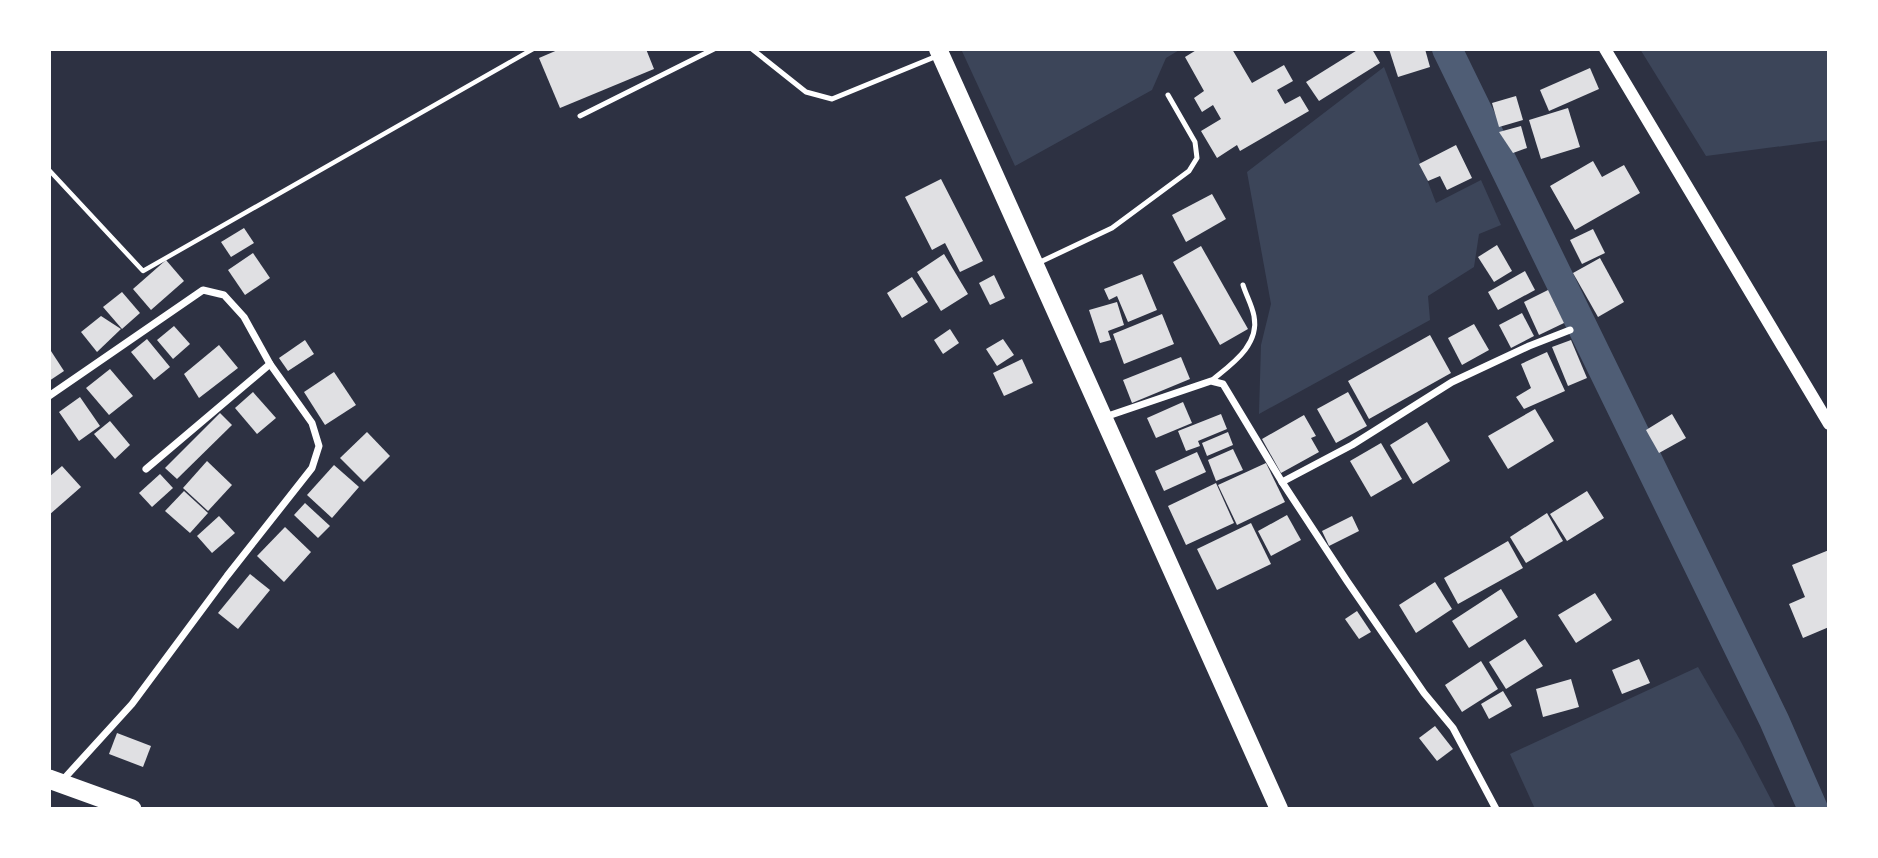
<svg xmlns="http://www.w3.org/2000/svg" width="1878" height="858" font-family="Spectral,serif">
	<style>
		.green { fill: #3c4559 }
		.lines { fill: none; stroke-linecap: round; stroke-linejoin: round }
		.canal { stroke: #4f5d75; stroke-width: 30 }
		.building { fill: #e0e0e3 }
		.path { stroke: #fff; stroke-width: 4.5 }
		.service { stroke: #fff; stroke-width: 5 }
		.minor { stroke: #fff; stroke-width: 7 }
		.tertiary { stroke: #fff; stroke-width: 12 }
		.primary { stroke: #fff; stroke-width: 18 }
		.trunk { stroke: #fff; stroke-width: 19 }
	</style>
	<rect width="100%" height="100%" fill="#2d3142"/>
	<!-- green -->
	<g class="green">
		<path d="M961 49H1181L1166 58 1152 90 1015 166Z"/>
		<path d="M1640 49H1829V140L1706 156Z"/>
		<path d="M1384 67 1436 203 1481 180 1501 225 1479 234 1474 267 1428 296 1430 320 1259 414 1261 345 1271 304 1247 172Z"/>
		<path d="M1698 667 1740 740 1776 809H1535L1510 754Z"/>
	</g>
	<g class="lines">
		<!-- canal -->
		<path class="canal" d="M1447 49 1774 720 1813 809"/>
	</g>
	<!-- building -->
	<g class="building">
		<path d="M560 49H646L654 69 560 108 539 58Z"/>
		<path d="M1198 49H1232L1252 83 1284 65 1293 81 1277 90 1285 104 1300 96 1309 111 1240 151 1237 145 1217 158 1201 131 1221 119 1213 105 1202 112 1194 98 1204 91 1185 57Z"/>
		<path d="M1359 49H1372L1380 63 1319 101 1306 82Z"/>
		<path d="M1389 49H1425L1430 67 1398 77Z"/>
		<path d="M1590 68 1599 89 1549 111 1540 90Z"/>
		<path d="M1516 96 1523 120 1499 127 1492 103Z"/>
		<path d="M1568 108 1580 147 1541 159 1529 120Z"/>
		<path d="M1521 126 1527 148 1513 153 1499 132Z"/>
		<path d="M1456 145 1472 178 1447 190 1440 176 1428 181 1419 164Z"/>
		<path d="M1593 161 1602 177 1624 165 1640 193 1575 230 1550 186Z"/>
		<path d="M941 179 983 261 960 272 945 243 932 250 905 197Z"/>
		<path d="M1212 194 1226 219 1186 242 1172 215Z"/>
		<path d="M244 228 254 243 231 257 221 242Z"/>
		<path d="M1593 229 1605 253 1582 264 1570 240Z"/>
		<path d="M1497 245 1512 271 1494 282 1478 257Z"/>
		<path d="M1201 246 1248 329 1220 345 1173 262Z"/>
		<path d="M253 253 270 278 245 295 228 270Z"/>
		<path d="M944 254 968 294 941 311 917 272Z"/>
		<path d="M1600 258 1624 302 1598 317 1573 273Z"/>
		<path d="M166 260 184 281 151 310 133 289Z"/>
		<path d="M1525 271 1535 290 1498 310 1488 292Z"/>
		<path d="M1142 274 1157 310 1128 322 1117 296 1109 300 1104 289Z"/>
		<path d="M994 275 1005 298 990 305 979 283Z"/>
		<path d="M912 277 928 302 902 318 887 293Z"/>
		<path d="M1548 290 1564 323 1539 335 1524 302Z"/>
		<path d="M122 292 140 313 122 329 103 307Z"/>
		<path d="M1117 302 1124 325 1108 331 1111 340 1100 343 1089 310Z"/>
		<path d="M1522 313 1534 336 1511 348 1499 325Z"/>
		<path d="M1162 314 1174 344 1124 364 1113 334Z"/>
		<path d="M101 316 121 329 97 352 81 332Z"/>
		<path d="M1474 324 1489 350 1462 365 1448 338Z"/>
		<path d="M174 326 190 344 173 359 157 340Z"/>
		<path d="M950 329 959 343 943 354 934 340Z"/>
		<path d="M1430 335 1451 373 1369 419 1348 381Z"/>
		<path d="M147 339 170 367 154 380 131 352Z"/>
		<path d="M1003 339 1014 355 997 366 986 349Z"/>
		<path d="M305 340 314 354 288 371 279 358Z"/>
		<path d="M1571 340 1587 378 1568 386 1552 347Z"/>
		<path d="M219 345 238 368 199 398 184 374Z"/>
		<path d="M49 348 64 371 49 381Z"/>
		<path d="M1547 352 1565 391 1524 409 1516 397 1531 388 1521 364Z"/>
		<path d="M1181 357 1190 379 1132 403 1123 380Z"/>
		<path d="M1022 359 1033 383 1004 396 993 373Z"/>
		<path d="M110 369 133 396 109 415 86 388Z"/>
		<path d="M334 372 356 405 325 425 304 392Z"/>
		<path d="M253 392 276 418 257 434 235 408Z"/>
		<path d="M1348 392 1367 426 1336 443 1317 409Z"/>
		<path d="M80 397 100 426 79 441 59 412Z"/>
		<path d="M1183 402 1192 423 1156 438 1147 418Z"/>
		<path d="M1535 409 1554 441 1508 469 1488 436Z"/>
		<path d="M220 413 232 425 177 479 165 468Z"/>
		<path d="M1221 414 1227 429 1198 441 1200 446 1186 451 1178 431Z"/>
		<path d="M1672 414 1686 438 1659 453 1646 430Z"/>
		<path d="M1304 415 1316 436 1311 438 1319 452 1281 473 1262 439Z"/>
		<path d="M110 421 130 445 115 459 94 434Z"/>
		<path d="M1427 422 1450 461 1413 484 1390 445Z"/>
		<path d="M367 432 390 456 364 482 340 458Z"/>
		<path d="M1228 432 1233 445 1207 456 1202 443Z"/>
		<path d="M1381 443 1402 479 1371 497 1350 461Z"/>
		<path d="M1233 449 1243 470 1216 481 1208 460Z"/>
		<path d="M1197 452 1206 472 1164 491 1155 471Z"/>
		<path d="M207 461 232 485 208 511 183 488Z"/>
		<path d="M1266 463 1285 502 1237 525 1218 485Z"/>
		<path d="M334 465 359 487 332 518 307 495Z"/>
		<path d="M62 466 81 487 49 515V477Z"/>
		<path d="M160 474 173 488 152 507 139 493Z"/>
		<path d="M1216 483 1234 523 1186 545 1168 506Z"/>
		<path d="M184 491 208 513 190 533 165 511Z"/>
		<path d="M1587 491 1604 518 1567 541 1550 514Z"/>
		<path d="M305 503 330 526 318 538 294 515Z"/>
		<path d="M1547 513 1563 541 1526 563 1510 537Z"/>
		<path d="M1287 515 1301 540 1271 556 1258 531Z"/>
		<path d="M219 516 235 533 212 553 197 536Z"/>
		<path d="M1352 516 1359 531 1329 546 1322 531Z"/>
		<path d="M1251 523 1271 564 1217 590 1197 549Z"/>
		<path d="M285 527 311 552 284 582 257 556Z"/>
		<path d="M1508 541 1523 568 1458 604 1444 578Z"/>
		<path d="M1829 550V627L1803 638 1789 604 1805 597 1792 565Z"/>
		<path d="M250 574 270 590 238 629 218 613Z"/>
		<path d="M1435 582 1452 609 1416 633 1399 605Z"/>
		<path d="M1501 589 1518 617 1469 648 1452 621Z"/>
		<path d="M1595 593 1612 620 1576 643 1558 615Z"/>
		<path d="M1357 611 1371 632 1359 639 1345 619Z"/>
		<path d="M1525 639 1543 666 1506 689 1489 662Z"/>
		<path d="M1639 659 1650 683 1622 694 1612 670Z"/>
		<path d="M1481 661 1498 689 1462 712 1445 685Z"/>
		<path d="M1571 679 1579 707 1543 717 1536 689Z"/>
		<path d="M1503 691 1512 706 1489 719 1481 704Z"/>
		<path d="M1435 726 1453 749 1437 761 1419 738Z"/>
		<path d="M117 733 151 746 143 767 109 754Z"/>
	</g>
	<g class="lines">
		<!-- path -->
		<path class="path" d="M49 170 143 271 533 49"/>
		<!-- service -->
		<g class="service">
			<path d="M752 49 806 92 832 99 937 56"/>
			<path d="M580 116 714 49"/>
			<path d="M1036 264 1112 228 1189 171 1197 158 1195 142 1168 95"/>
			<path d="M1211 381C1230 365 1260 346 1254 316 1252 305 1246 295 1243 285"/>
		</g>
		<!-- minor -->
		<g class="minor">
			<path d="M49 396 203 290 224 295 244 317 270 364 312 423 319 446 312 468 227 576 132 704 61 782"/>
			<path d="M1102 418 1211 381 1223 384 1282 482 1347 581 1424 693 1453 728 1496 809"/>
			<path d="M146 469 270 364"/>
			<path d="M1282 482 1352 445 1452 382 1529 346 1570 330"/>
		</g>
		<!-- tertiary -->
		<path class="tertiary" d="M1605 49 1829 424"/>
		<!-- primary -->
		<path class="primary" d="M938 49 1279 809"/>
		<!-- trunk -->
		<path class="trunk" d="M49 779 132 809"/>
	</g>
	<!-- border -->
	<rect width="1878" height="858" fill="none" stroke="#ffffff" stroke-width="102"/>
</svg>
